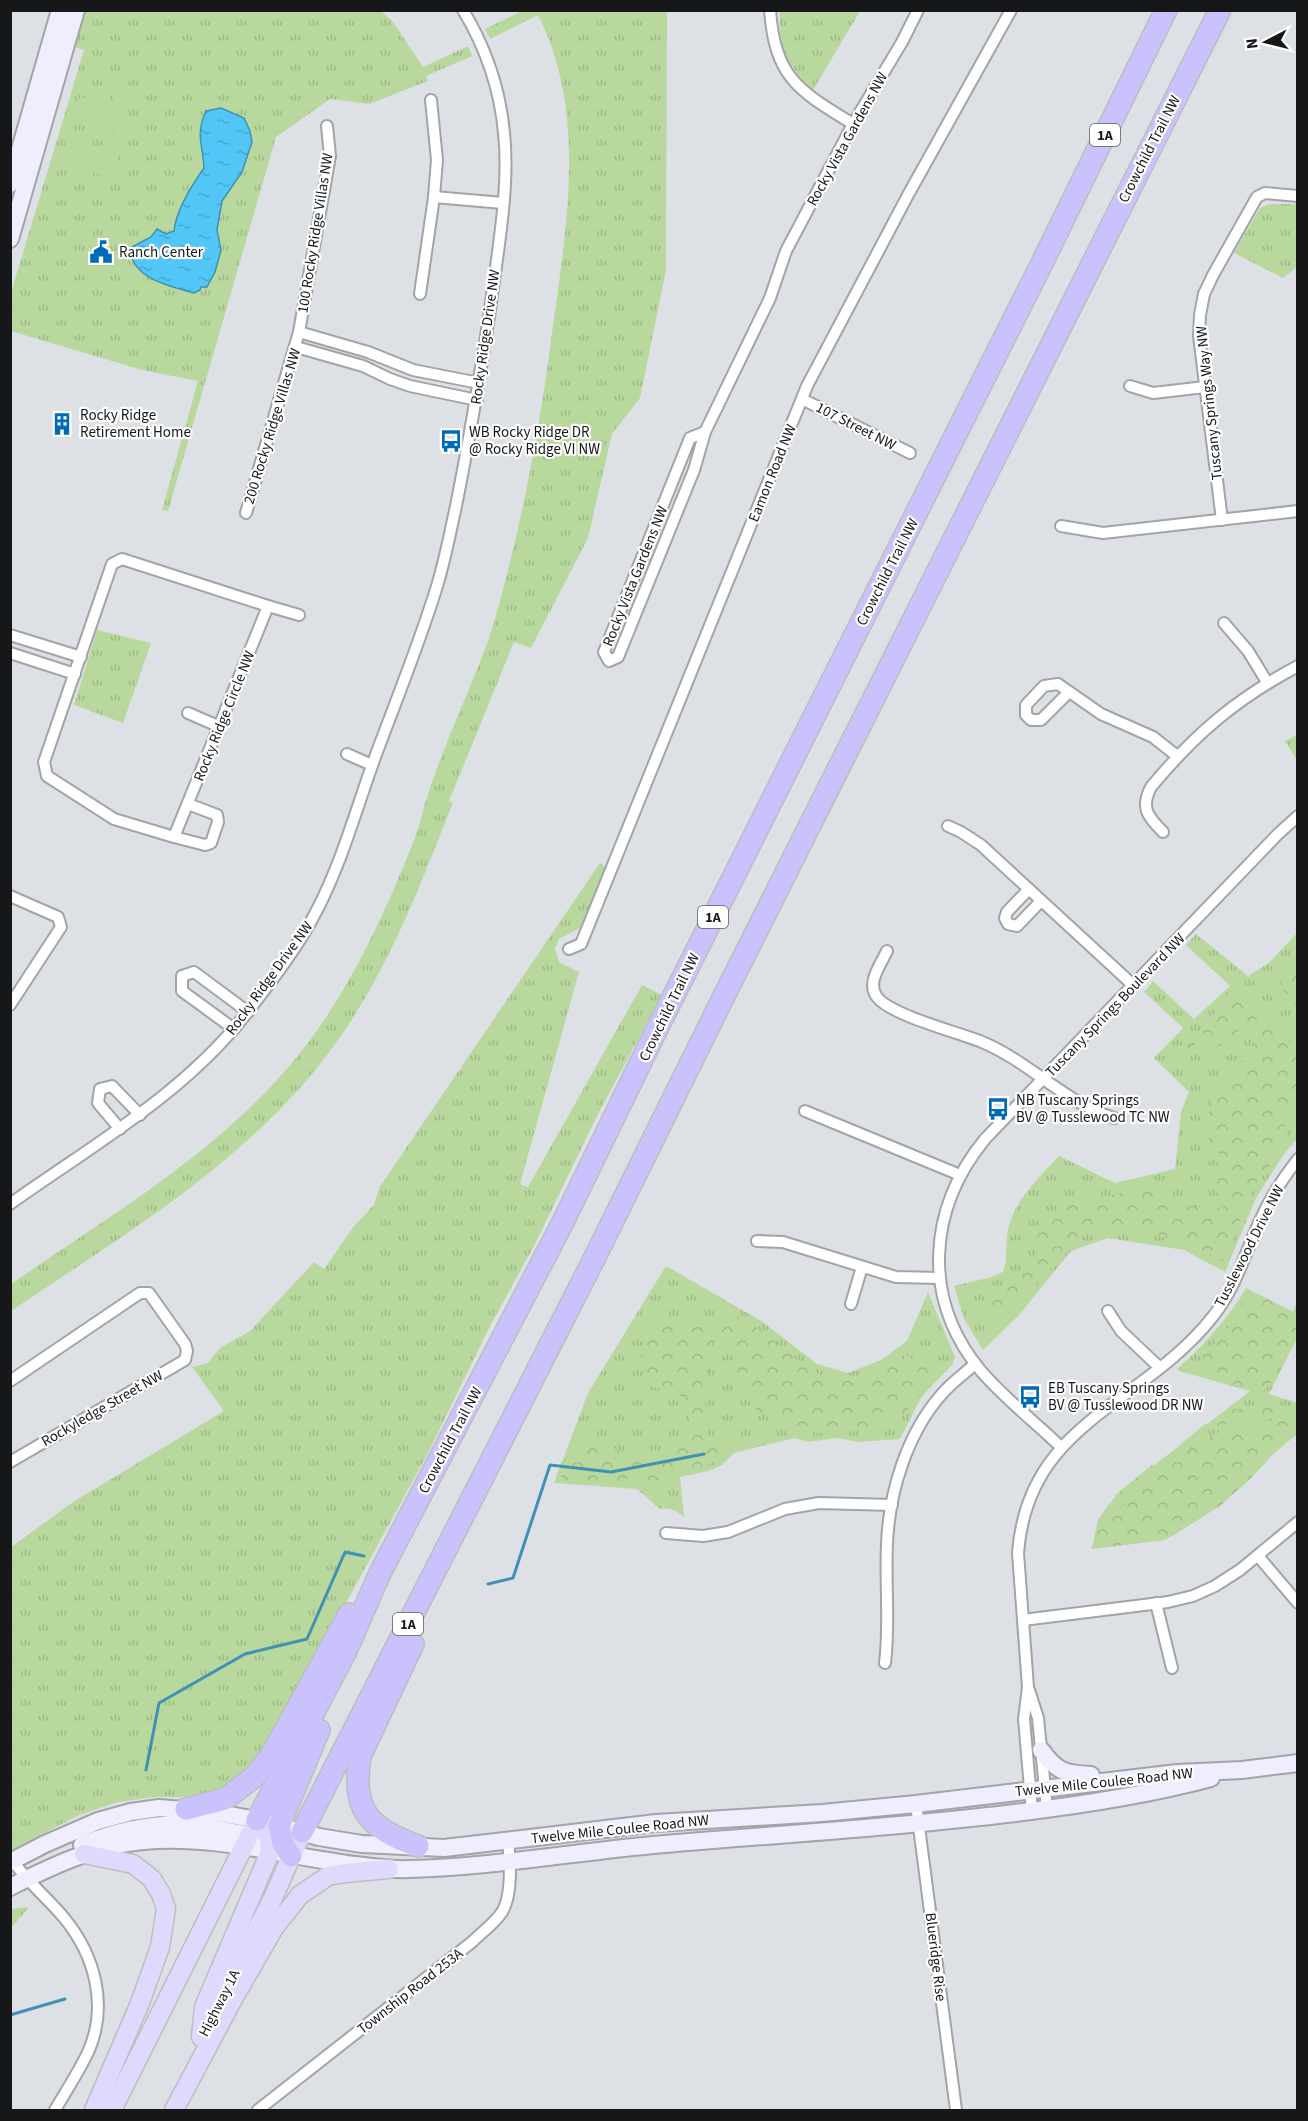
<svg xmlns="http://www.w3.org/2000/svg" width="1308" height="2121" font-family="'Source Sans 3',sans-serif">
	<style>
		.grass { fill: url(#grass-tufts) }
		.forest { fill: url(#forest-crowns) }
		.garden { fill: #b8d89d }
		.water { fill: url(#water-ripples); stroke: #3f92b4; stroke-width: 1.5 }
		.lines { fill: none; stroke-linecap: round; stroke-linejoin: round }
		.stream { stroke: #3f92b4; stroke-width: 3 }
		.street-casing { stroke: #a1a4a9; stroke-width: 14 }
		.secondary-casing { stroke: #a1a4a9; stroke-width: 20 }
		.primary-casing { stroke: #bdbebe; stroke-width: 21 }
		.highway-casing { stroke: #bdbebe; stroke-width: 24 }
		.street { stroke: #fff; stroke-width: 10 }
		.secondary { stroke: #efedfe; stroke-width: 16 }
		.primary { stroke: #dfdafd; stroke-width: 18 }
		.highway { stroke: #c9c2fc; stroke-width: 21 }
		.labels { text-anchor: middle; stroke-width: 4.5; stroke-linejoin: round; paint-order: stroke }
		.shield { fill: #fff; stroke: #5b5d5d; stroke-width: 1.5 }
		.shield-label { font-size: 14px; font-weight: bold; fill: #151718 }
		.street-label { font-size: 15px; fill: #151718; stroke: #fff }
		.poi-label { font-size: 15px; fill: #151718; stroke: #fff; text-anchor: start }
	</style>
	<defs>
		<pattern id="grass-tufts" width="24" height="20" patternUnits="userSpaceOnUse" patternTransform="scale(1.5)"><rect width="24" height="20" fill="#b8d89d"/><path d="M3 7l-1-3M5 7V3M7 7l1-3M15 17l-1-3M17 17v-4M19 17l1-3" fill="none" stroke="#9db986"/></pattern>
		<pattern id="forest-crowns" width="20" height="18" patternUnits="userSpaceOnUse" patternTransform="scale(1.5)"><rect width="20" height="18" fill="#b8d89d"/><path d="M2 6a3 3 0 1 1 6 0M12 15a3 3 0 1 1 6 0" fill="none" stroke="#9db986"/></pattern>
		<pattern id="water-ripples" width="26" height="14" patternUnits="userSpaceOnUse" patternTransform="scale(1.5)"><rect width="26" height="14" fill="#51c6f7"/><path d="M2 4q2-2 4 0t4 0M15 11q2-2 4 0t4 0" fill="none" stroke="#46a9d3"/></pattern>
	</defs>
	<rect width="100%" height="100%" fill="#dde1e6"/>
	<!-- grass -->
	<g class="grass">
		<path d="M81 11H381L393 22 423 67 468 46 472 56 426 76 428 81 369 104 330 99 276 137 168 511 162 510 198 381 142 370 11 331 10 296 84 50 72 46Z"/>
		<path d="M522 11H667L666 270 640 398 612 434 588 538 531 648 514 642 449 801 453 803C423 878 395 953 351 1021 268 1150 134 1228 11 1311V1284C115 1212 229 1147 307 1044 344 995 372 940 396 884 403 866 412 848 418 829 422 817 424 805 428 794 441 754 458 716 474 677 480 661 487 645 492 629 521 530 540 428 553 326 567 224 587 111 538 15L490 39 485 29Z"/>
		<path d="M780 11H860L813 90C788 68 777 44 780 11Z"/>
		<path d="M1271 204H1297V267L1283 278 1234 253 1260 208Z"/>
		<path d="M97 630 151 643 123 723 74 705Z"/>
		<path d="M1297 735V760L1285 741Z"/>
		<path d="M600 863 606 868 582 927 559 939 555 949 559 962 579 972 520 1184 528 1187 642 985 662 995 598 1114 536 1242 489 1328 429 1451 305 1678 251 1769 225 1790 202 1797H155L118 1802 79 1815 11 1850 10 1548 73 1502 224 1411 192 1367 208 1363 220 1348 250 1331 314 1262 324 1269 354 1226 374 1205 379 1188Z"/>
		<path d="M1297 933V1139L1284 1154 1256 1198 1225 1272 1184 1250 1108 1238 1071 1251 1019 1315 983 1350 964 1319 954 1286 988 1278 1003 1272C1008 1260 1005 1243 1008 1230 1014 1200 1039 1178 1059 1156L1115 1183 1175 1169 1181 1112 1189 1092 1154 1058 1183 1028 1144 992 1153 981 1194 1019 1230 986 1186 945 1196 934 1248 976 1269 963Z"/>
		<path d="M666 1266 763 1322 817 1364 848 1373 881 1360 907 1341 928 1292 955 1357 952 1365 922 1396 900 1439 859 1442 837 1438 808 1442 795 1438 734 1453 722 1465 708 1471 680 1477 684 1517C676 1510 670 1508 660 1509L637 1489 554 1483 588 1393Z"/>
		<path d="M1246 1288 1293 1312 1297 1302V1338L1269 1394 1297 1403V1434L1274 1453 1249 1480 1221 1505 1177 1533 1164 1540 1092 1549 1098 1520 1117 1494 1250 1391 1179 1371 1177 1369C1204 1345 1227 1320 1246 1288Z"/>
		<path d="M29 1907 11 1928V1909Z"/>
	</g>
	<!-- forest -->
	<g class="forest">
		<path d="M1297 966H1298L1297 1006C1285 995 1281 991 1282 973Z"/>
		<path d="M1231 989 1297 1049V1095L1284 1117 1287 1142 1255 1185 1223 1261 1190 1244 1146 1232 1082 1231 1068 1251 1003 1320 992 1316 987 1307 1003 1286 1036 1260 1037 1247 1032 1240 1036 1228 1048 1224 1067 1201 1102 1198 1139 1187H1152L1182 1204 1210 1209 1223 1207 1214 1184 1219 1154 1204 1132 1213 1098 1219 1087 1230 1079 1238 1063 1250 1056 1254 1043 1250 1034 1262 1027 1258 1019 1250 1022 1209 1054 1200 1022 1212 1017 1219 1008 1217 1000Z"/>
		<path d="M1192 1035 1195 1039V1051L1192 1056 1181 1058 1184 1040Z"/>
		<path d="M1249 1290 1293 1312 1297 1302V1336L1277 1376 1262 1392 1212 1380 1206 1372 1202 1355 1225 1333Z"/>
		<path d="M719 1312C753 1311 794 1367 828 1378 842 1382 861 1383 874 1377 886 1372 895 1358 909 1356 917 1355 929 1360 936 1362L941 1371 901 1417H883L874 1426 856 1431 835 1433H817L788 1423 776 1422 757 1410 748 1398 731 1367 732 1356 726 1340 716 1325 722 1323 723 1317Z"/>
		<path d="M658 1320 673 1329 696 1321 708 1323 713 1340 709 1370 702 1384 706 1399 703 1424 708 1437 726 1441 745 1436 741 1447 693 1473 652 1481 636 1478 601 1483 566 1481 561 1477C564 1469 566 1452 573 1447 588 1434 624 1455 641 1457 659 1458 674 1448 689 1439 690 1426 691 1402 678 1394 672 1391 653 1388 646 1385L644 1361 638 1352 646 1342 645 1328Z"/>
		<path d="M1276 1405 1283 1409 1282 1412C1275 1418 1262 1423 1252 1420L1250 1413C1257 1405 1266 1405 1276 1405Z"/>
		<path d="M1234 1409H1243L1245 1412C1238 1419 1225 1428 1215 1426L1227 1412Z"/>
		<path d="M1292 1414H1297V1434L1274 1453 1249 1480 1221 1505 1177 1533 1164 1540 1092 1549 1098 1520 1109 1504 1118 1502 1124 1506 1128 1505 1131 1496 1193 1445 1225 1429 1239 1426H1257L1267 1424Z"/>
		<path d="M1205 1424 1209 1425 1210 1428 1207 1432 1184 1446 1181 1444Z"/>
		<path d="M1152 1465 1155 1469 1127 1495H1121L1119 1492Z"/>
	</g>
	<!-- garden -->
	<g class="garden">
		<path d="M118 82 140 89 133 109 112 102Z"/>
		<path d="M80 97 127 111 121 132 74 118Z"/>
		<path d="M67 138 118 154 112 178 60 163Z"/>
	</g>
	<!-- water -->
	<path class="water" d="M221 108 244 118 250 131 252 142 242 172 222 201 217 230 221 250 215 272 207 287H201L200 290 194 293C170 286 131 279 130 248L151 237 157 229 166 234 174 231C176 210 192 185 204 168 203 145 195 135 206 111Z"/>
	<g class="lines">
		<!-- stream -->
		<g class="stream">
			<path d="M488 1584 513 1578 550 1465 611 1472 704 1454"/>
			<path d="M146 1770 159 1703 245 1654 307 1639 345 1552 364 1556"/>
			<path d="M10 2015 65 1999"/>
		</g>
		<!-- street casing -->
		<g class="street-casing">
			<g id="street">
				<path d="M770 10C775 78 799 91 853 124"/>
				<path d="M434 197 503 203"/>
				<path d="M420 294 434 197 437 160 431 100"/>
				<path d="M299 332 368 352 413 370 479 383"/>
				<path d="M296 347 363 366 390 379 410 386 477 400"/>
				<path d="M1130 386 1153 393 1205 387"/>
				<path d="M802 399 910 453"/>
				<path d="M705 432 690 438 604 652 609 661 618 657 694 470 705 432 770 298 786 251 853 124 902 42 918 10"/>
				<path d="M246 513 299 332 330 156 327 126"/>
				<path d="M1222 520 1199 336 1200 315 1204 294 1213 275 1257 197 1265 193 1298 196"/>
				<path d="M1061 526 1103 533 1298 511"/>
				<path d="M122 559 268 606 174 837 114 819 47 776 44 762 112 564Z"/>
				<path d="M268 606 299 615"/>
				<path d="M1224 623 1248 651 1267 682"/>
				<path d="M10 635 81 657"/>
				<path d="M10 653 75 674"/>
				<path d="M1069 692 1041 720H1031L1026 715V705L1044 686 1058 684 1101 714 1153 737 1177 756"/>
				<path d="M188 713 218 726"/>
				<path d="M347 754 372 765"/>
				<path d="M948 826 961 832 981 845 1133 985"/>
				<path d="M1163 832C1148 817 1140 808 1151 787 1196 733 1236 699 1298 666"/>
				<path d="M174 837 205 845 211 843 218 822 217 815 188 804"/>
				<path d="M1029 889 1007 912 1005 918 1008 924 1017 926 1041 901"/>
				<path d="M10 896 58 917 61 927 10 1005"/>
				<path d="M569 949 581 944 807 386 908 195 1011 10"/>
				<path d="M887 951C881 964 866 983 877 997 890 1015 960 1033 982 1042 1030 1062 1065 1103 1114 1118"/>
				<path d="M234 1029 182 991V976L194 972 248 1012"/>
				<path d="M805 1111 960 1175"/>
				<path d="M120 1129 98 1103 100 1089 112 1086 140 1115"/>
				<path d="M10 1204C94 1144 186 1093 249 1010 274 978 300 944 318 908 342 861 356 810 374 760 395 703 419 645 437 586 445 560 450 533 456 506 469 441 480 376 490 310 497 255 510 187 504 133 500 89 486 48 463 10"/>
				<path d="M757 1241 783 1242 896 1277 940 1278"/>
				<path d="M851 1304 862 1267"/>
				<path d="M1108 1311 1121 1331 1159 1367"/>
				<path d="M10 1381 140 1293H149L185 1344 187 1351 185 1360 10 1462"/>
				<path d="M1061 1447C1035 1422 1004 1398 981 1371 921 1299 928 1209 985 1139L1278 834 1298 816"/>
				<path d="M666 1533 703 1536 728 1532 785 1509 819 1503 892 1505"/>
				<path d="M1258 1556 1298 1603"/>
				<path d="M1156 1603 1172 1668"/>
				<path d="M1023 1620 1168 1602 1193 1596 1215 1586 1240 1570 1298 1522"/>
				<path d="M885 1663C890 1624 885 1584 887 1544 889 1492 907 1434 941 1395 951 1383 964 1374 975 1364"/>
				<path d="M1029 1690 1038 1718 1047 1809"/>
				<path d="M916 1804 956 2110"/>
				<path d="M1032 1811 1024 1719 1028 1687 1018 1553C1028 1420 1145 1405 1214 1315 1235 1288 1244 1257 1258 1225 1268 1202 1282 1179 1298 1159"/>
				<path d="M13 1861C28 1883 49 1899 65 1919 95 1956 108 2005 89 2050 80 2070 66 2091 55 2110"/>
				<path d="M258 2110 472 1942C481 1933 495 1923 502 1912 513 1894 510 1860 508 1841"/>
			</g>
		</g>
		<!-- secondary casing -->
		<g class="secondary-casing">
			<g id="secondary">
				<path d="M10 184 60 10"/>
				<path d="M10 239 76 10"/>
				<path d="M1041 1750C1057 1772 1065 1774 1091 1775"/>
				<path d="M82 1845C121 1829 160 1821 202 1826 222 1829 242 1835 262 1836"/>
				<path d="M10 1862 45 1844 98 1821 131 1812 159 1808 219 1813 257 1820 319 1837 362 1844 444 1848 656 1823 822 1813 916 1804 1177 1773 1242 1770 1298 1763"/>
				<path d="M10 1887C52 1866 96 1845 143 1841 213 1834 285 1856 355 1865 373 1867 391 1870 409 1869 495 1867 580 1851 665 1844 779 1834 893 1828 1006 1814 1075 1806 1144 1796 1211 1778"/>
			</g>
		</g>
		<!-- primary casing -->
		<g class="primary-casing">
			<g id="primary">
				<path d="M84 1854 133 1864 152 1879 161 1894 166 1909 160 1947 140 2003 94 2110"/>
				<path d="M227 1987 273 1898 302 1832"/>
				<path d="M112 2110 257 1820 269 1837 270 1852 204 2007 201 2037"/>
				<path d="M174 2110 233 1999 274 1928 300 1895 328 1876 345 1873 389 1869"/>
			</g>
		</g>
		<!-- highway casing -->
		<g class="highway-casing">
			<g id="highway">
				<path d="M413 1644 360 1756C351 1810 369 1829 418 1846"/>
				<path d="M186 1809 225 1799 255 1776 270 1757 291 1720 349 1614"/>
				<path d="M257 1820 345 1653 380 1573 562 1224 657 1029 1044 259 1166 10"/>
				<path d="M302 1832 595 1257 723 998 1220 10"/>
				<path d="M291 1856 283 1844 279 1826 319 1730"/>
			</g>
		</g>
		<!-- street -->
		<use href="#street" class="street"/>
		<!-- secondary -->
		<use href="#secondary" class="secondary"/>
		<!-- primary -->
		<use href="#primary" class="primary"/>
		<!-- highway -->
		<use href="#highway" class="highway"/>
	</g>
	<!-- icons -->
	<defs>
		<g id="civic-bare" transform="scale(1.8)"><path d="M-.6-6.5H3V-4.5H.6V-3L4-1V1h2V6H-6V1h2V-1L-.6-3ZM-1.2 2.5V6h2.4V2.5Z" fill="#006ab5" stroke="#fff" stroke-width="2.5" paint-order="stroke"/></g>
		<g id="building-bare" transform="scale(1.8)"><path d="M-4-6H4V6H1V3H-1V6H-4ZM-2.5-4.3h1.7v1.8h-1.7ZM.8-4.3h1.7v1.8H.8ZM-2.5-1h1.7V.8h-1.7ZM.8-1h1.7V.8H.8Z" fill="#006ab5" stroke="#fff" stroke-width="2.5" paint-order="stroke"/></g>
		<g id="bus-bare" transform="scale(1.8)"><path d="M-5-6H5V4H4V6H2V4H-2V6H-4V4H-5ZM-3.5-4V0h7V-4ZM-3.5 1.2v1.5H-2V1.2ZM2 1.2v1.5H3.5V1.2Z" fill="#006ab5" stroke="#fff" stroke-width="2.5" paint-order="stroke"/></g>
	</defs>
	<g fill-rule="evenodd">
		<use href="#civic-bare" x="101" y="252"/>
		<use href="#building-bare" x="62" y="424"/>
		<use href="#bus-bare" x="451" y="441"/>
		<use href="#bus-bare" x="998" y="1109"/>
		<use href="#bus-bare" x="1030" y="1397"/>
	</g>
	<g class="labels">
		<!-- shield labels -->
		<g class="shield">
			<rect x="1090" y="124" width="30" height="22" rx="4.5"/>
			<rect x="698" y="906" width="30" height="22" rx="4.5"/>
			<rect x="393" y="1613" width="30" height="22" rx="4.5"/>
		</g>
		<g class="shield-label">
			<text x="1105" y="140">1A</text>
			<text x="713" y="922">1A</text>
			<text x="408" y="1629">1A</text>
		</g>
		<!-- street labels -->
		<g class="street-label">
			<text transform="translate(847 139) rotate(-61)" y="5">Rocky Vista Gardens NW</text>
			<text transform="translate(1149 149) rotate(-63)" y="5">Crowchild Trail NW</text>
			<text transform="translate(315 233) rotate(-81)" y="5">100 Rocky Ridge Villas NW</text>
			<text transform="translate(485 337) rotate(-82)" y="5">Rocky Ridge Drive NW</text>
			<text transform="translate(1209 403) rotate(-96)" y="5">Tuscany Springs Way NW</text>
			<text transform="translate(272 426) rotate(-73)" y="5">200 Rocky Ridge Villas NW</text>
			<text transform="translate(856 426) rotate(27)" y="5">107 Street NW</text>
			<text transform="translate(772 473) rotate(-68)" y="5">Eamon Road NW</text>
			<text transform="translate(887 572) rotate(-63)" y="5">Crowchild Trail NW</text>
			<text transform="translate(635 576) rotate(-68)" y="5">Rocky Vista Gardens NW</text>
			<text transform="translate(224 716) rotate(-68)" y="5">Rocky Ridge Circle NW</text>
			<text transform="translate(269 978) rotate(-54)" y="5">Rocky Ridge Drive NW</text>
			<text transform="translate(1115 1005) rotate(-46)" y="5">Tuscany Springs Boulevard NW</text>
			<text transform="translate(669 1007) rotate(-64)" y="5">Crowchild Trail NW</text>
			<text transform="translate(1249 1246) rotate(-63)" y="5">Tusslewood Drive NW</text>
			<text transform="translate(102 1408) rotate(-30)" y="5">Rockyledge Street NW</text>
			<text transform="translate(450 1440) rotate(-62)" y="5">Crowchild Trail NW</text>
			<text transform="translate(1104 1782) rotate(-6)" y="5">Twelve Mile Coulee Road NW</text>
			<text transform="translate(620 1829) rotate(-6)" y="5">Twelve Mile Coulee Road NW</text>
			<text transform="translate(936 1957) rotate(83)" y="5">Blueridge Rise</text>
			<text transform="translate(410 1991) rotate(-38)" y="5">Township Road 253A</text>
			<text transform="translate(219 2003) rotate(-63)" y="5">Highway 1A</text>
		</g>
		<!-- poi labels -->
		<g class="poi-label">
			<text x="119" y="257">Ranch Center</text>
			<text x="80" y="420">Rocky Ridge<tspan x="80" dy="17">Retirement Home</tspan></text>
			<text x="469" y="437">WB Rocky Ridge DR<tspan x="469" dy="17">@ Rocky Ridge VI NW</tspan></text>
			<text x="1016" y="1105">NB Tuscany Springs<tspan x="1016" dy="17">BV @ Tusslewood TC NW</tspan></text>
			<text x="1048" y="1393">EB Tuscany Springs<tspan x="1048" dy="17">BV @ Tusslewood DR NW</tspan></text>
		</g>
	</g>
	<!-- border -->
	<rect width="1308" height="2121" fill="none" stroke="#151718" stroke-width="24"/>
	<!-- north arrow -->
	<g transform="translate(1266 42) rotate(263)" stroke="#ffffff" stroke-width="4.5" paint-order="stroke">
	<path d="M0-4.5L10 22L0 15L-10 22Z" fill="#151718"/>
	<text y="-9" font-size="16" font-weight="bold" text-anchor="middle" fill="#151718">N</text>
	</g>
</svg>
